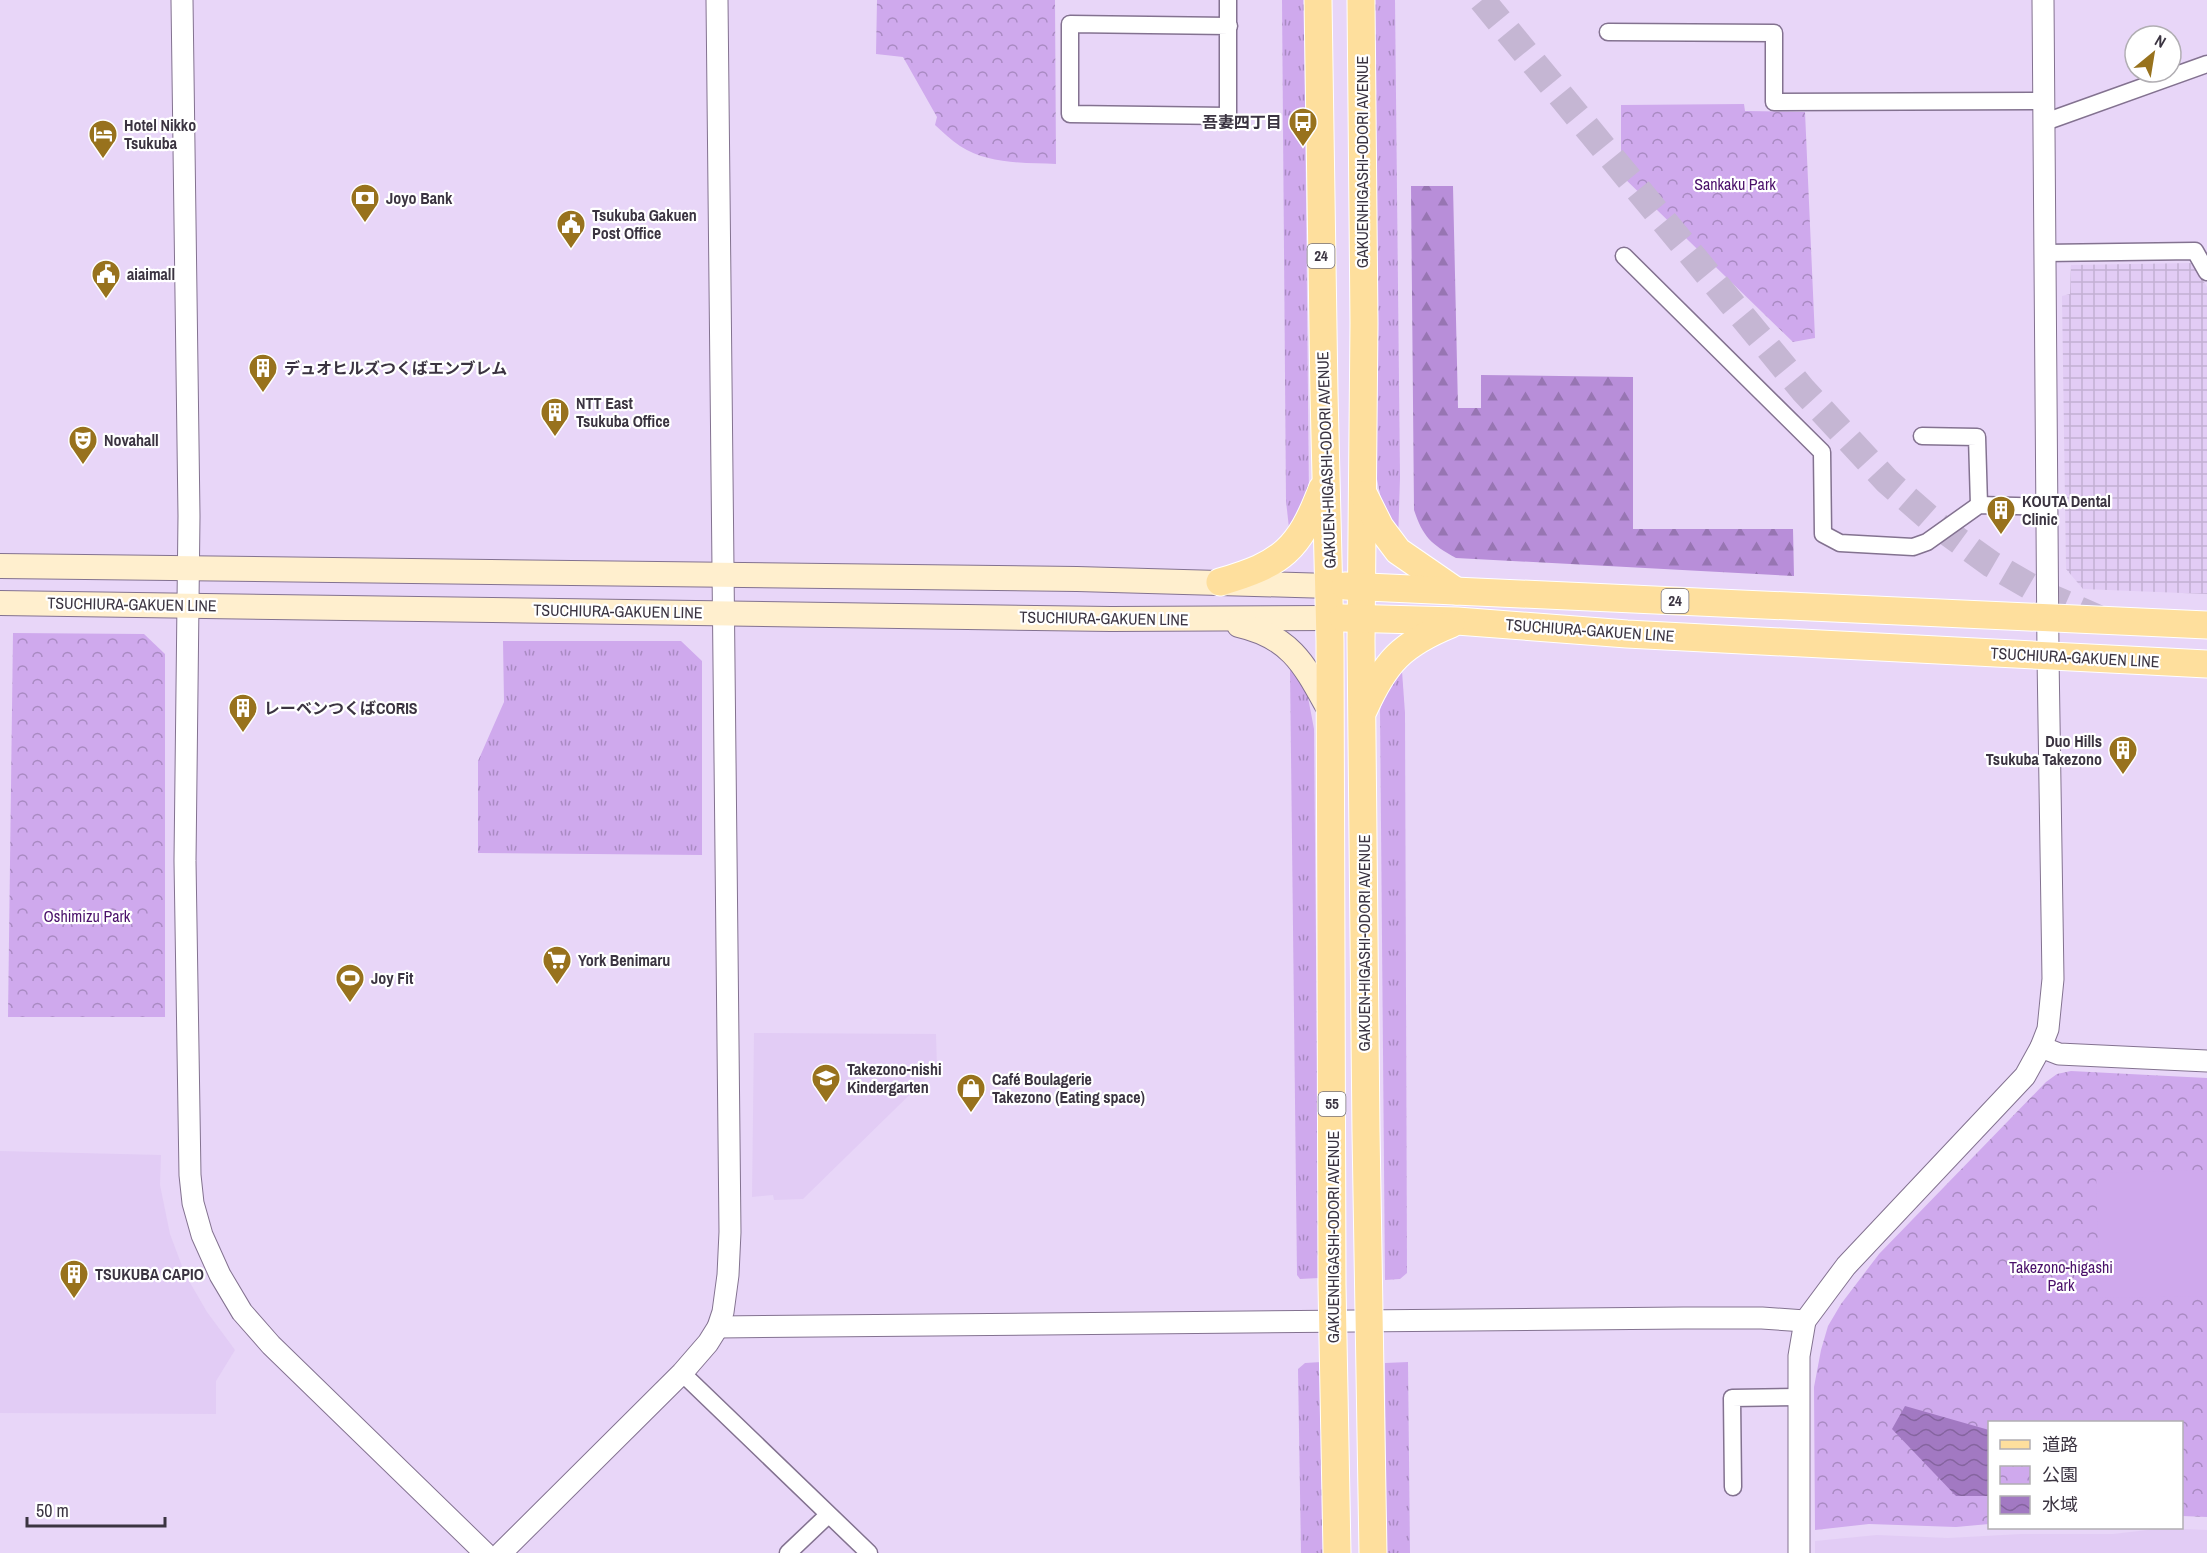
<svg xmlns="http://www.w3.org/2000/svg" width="2207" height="1553" font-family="'Archivo Narrow','Noto Sans JP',sans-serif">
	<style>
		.built { fill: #e2ccf5 }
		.industrial { fill: url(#industrial-grid) }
		.grass { fill: url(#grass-tufts) }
		.forest { fill: url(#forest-firs) }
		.park { fill: url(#park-crowns) }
		.pitch { fill: #cfa9ed }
		.water { fill: url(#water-waves) }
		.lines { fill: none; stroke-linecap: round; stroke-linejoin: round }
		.primary-tunnel { stroke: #c5b6d3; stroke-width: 27; stroke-dasharray: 27 14; stroke-linecap: butt }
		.minor-casing { stroke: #837290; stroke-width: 19 }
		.tertiary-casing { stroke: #837290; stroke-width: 23 }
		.secondary-casing { stroke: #837290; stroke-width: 26 }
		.primary-casing { stroke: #fff; stroke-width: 29 }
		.minor { stroke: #fff; stroke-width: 16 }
		.tertiary { stroke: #fff; stroke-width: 21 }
		.secondary { stroke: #ffefce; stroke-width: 24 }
		.primary { stroke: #fedf9d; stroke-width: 27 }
		.labels { text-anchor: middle; stroke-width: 4.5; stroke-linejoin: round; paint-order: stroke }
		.shield { fill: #fff; stroke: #76717a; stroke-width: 1.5 }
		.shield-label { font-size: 15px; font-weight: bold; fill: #3b3441 }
		.poi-label { font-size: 16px; font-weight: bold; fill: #3b3441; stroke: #fff; text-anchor: start }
		.street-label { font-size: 16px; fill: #3b3441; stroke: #fff }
		.park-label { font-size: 16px; fill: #4a106a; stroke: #fff }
	</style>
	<defs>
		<pattern id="industrial-grid" width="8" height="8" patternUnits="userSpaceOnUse" patternTransform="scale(1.5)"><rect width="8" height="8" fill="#e2ccf5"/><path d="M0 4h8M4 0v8" fill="none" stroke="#c3b0d3"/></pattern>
		<pattern id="grass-tufts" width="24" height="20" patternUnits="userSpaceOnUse" patternTransform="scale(1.5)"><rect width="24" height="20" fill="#cfa9ed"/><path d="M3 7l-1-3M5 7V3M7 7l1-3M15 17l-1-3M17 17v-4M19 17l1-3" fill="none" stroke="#a98ac2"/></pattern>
		<pattern id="forest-firs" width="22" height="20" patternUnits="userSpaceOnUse" patternTransform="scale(1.5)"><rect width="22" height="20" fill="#b88ed9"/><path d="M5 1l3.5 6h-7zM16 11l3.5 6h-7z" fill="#9775b2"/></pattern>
		<pattern id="park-crowns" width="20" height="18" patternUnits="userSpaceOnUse" patternTransform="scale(1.5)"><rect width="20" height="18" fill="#cfa9ed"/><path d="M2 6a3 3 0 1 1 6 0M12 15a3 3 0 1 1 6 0" fill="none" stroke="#a98ac2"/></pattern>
		<pattern id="water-waves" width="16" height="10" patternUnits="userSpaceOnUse" patternTransform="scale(1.5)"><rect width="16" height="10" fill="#a279c2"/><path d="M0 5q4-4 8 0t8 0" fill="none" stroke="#85649f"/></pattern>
	</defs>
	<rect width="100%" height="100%" fill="#e8d6f8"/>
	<!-- built -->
	<g class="built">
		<path d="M754 1033 936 1034 937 1068 803 1199 774 1200 773 1195 752 1197Z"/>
		<path d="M0 1151 161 1155 160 1185 170 1234 185 1274 207 1312 235 1350 216 1381V1414L0 1413Z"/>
		<path d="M2164 1528 2207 1530V1553H1815V1541L1877 1535 1948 1538 2021 1534H2113Z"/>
	</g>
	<!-- industrial -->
	<path class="industrial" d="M2193 263 2207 287V594L2083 589 2066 569 2062 296 2070 294 2071 265Z"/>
	<!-- grass -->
	<g class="grass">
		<path d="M1282 0H1304L1309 498 1290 537 1286 501Z"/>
		<path d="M1372 0H1395L1400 477 1398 541 1385 519 1377 479Z"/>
		<path d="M503 641H681L702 661V855L478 853V761L504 702Z"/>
		<path d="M1290 668 1307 692 1314 729 1319 1278 1300 1279 1297 1275Z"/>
		<path d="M1402 671 1405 713 1407 1273 1400 1279 1385 1280 1380 710 1385 691Z"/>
		<path d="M1321 1362 1323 1553H1301L1298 1369 1305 1363Z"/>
		<path d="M1408 1362 1410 1553H1386L1385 1363Z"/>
	</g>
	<!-- forest -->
	<path class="forest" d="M1411 186H1453L1458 408H1481V375L1633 377V529H1793L1794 576 1456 558C1431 544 1423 537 1414 510Z"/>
	<!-- park -->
	<g class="park">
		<path d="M877 0H1055L1056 164C1025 163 987 164 960 146 951 140 943 132 935 125L937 117 903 57 876 54Z"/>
		<path d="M1744 104 1745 111 1805 112 1815 338 1793 342 1621 175V105Z"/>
		<path d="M13 633 144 634 165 654V1017H8Z"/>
		<path d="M2071 1071 2207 1078V1517L2182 1516V1422H1990L1989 1524 1956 1527 1869 1524 1815 1530 1814 1387 1821 1350 1828 1326 1841 1304 1879 1254 2046 1082 2057 1074Z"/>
	</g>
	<!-- pitch -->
	<path class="pitch" d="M2207 1170V1296L2100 1298 2096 1173Z"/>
	<!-- water -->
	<path class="water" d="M1905 1406 1989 1430V1496H1956L1892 1429Z"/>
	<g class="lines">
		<!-- primary-tunnel -->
		<path class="primary-tunnel" d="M1482 0 1803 390 1887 481 1937 525 1991 564 2043 594 2100 619"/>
		<!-- minor casing -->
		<g class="minor-casing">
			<g id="minor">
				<path d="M1228 0V116L1070 114V24L1229 26"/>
				<path d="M1608 32 1774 33V102L2044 101"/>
				<path d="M2045 122 2207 64"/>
				<path d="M2044 253 2195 251 2207 272"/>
				<path d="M1624 256 1822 452 1823 534 1840 543 1913 547 1927 542 1979 505 2047 507"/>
				<path d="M1922 436 1977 437 1979 505"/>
				<path d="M682 1373 869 1553"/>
				<path d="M1733 1487 1732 1398 1799 1397"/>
				<path d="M788 1553 828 1515"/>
			</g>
		</g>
		<!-- tertiary casing -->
		<g class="tertiary-casing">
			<g id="tertiary">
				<path d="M182 0 189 516 185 861 190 1175 193 1203 202 1235 220 1275 242 1312 271 1345 485 1553"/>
				<path d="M2041 1047 2059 1054 2207 1061"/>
				<path d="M718 1327 1684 1318H1762L1805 1321"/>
				<path d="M501 1553 682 1373 708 1343 718 1327 723 1312 728 1275 730 1232 717 0"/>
				<path d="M1799 1553V1356L1805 1321 1846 1266 2025 1076 2041 1047 2048 1029 2053 979 2048 656 2043 0"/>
			</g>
		</g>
		<!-- secondary casing -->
		<g class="secondary-casing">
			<g id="secondary">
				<path d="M0 566 1077 579 1330 586"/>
				<path d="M0 603 1111 619 1330 618"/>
				<path d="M1239 625C1292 637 1305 666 1330 711"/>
			</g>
		</g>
		<!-- primary casing -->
		<g class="primary-casing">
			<g id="primary">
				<path d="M1318 0 1324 394 1330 641 1332 1285 1337 1553"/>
				<path d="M1361 0 1364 323 1361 641 1366 1132 1373 1553"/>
				<path d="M1364 495 1380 527 1398 551 1456 591"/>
				<path d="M1220 582C1282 564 1299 550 1322 489"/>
				<path d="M1345 586 2207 625"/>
				<path d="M1343 618 1457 621 1627 634 2207 664"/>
				<path d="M1364 709C1385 662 1402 644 1451 624"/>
			</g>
		</g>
		<!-- minor -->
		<use href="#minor" class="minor"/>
		<!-- tertiary -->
		<use href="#tertiary" class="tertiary"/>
		<!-- secondary -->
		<use href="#secondary" class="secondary"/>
		<!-- primary -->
		<use href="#primary" class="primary"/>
	</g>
	<!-- icons -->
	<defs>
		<g id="bus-pin" transform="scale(1.5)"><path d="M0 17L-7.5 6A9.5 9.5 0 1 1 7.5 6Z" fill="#98721d" stroke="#fff"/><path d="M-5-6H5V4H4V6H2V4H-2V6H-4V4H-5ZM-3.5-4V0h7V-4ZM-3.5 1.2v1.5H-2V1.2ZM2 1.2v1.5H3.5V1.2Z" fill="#fff"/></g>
		<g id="hotel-pin" transform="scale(1.5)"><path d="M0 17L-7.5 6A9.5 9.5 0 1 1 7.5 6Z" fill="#98721d" stroke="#fff"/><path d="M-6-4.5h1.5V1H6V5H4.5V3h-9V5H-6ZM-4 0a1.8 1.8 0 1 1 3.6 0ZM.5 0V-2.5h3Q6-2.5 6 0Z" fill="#fff"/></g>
		<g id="bank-pin" transform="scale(1.5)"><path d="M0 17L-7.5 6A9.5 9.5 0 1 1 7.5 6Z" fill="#98721d" stroke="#fff"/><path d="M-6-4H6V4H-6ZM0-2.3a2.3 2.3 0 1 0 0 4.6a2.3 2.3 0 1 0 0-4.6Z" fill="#fff"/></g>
		<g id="civic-pin" transform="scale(1.5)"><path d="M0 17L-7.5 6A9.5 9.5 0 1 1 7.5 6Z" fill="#98721d" stroke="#fff"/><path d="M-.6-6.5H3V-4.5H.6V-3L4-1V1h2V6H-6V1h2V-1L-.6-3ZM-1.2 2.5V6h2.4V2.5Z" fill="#fff"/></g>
		<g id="building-pin" transform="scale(1.5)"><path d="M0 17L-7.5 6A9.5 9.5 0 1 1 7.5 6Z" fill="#98721d" stroke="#fff"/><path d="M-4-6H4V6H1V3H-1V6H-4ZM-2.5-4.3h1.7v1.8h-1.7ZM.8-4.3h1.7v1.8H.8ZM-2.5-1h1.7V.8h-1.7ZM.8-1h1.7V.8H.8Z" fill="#fff"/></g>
		<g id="theatre-pin" transform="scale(1.5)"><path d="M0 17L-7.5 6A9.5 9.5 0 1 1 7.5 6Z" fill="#98721d" stroke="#fff"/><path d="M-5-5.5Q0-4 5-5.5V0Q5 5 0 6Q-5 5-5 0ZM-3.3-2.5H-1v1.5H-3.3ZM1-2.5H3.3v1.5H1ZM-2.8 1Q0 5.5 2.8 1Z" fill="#fff"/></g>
		<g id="supermarket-pin" transform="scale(1.5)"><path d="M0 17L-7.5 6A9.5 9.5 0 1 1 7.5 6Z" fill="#98721d" stroke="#fff"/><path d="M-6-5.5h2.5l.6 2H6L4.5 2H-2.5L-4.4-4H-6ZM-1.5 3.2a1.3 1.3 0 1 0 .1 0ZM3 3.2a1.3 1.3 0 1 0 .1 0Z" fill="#fff"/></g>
		<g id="stadium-pin" transform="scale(1.5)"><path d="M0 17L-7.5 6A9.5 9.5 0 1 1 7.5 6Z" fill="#98721d" stroke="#fff"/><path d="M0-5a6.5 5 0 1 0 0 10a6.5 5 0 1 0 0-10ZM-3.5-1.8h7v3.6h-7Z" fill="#fff"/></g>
		<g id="school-pin" transform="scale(1.5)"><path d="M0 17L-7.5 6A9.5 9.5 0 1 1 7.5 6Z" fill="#98721d" stroke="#fff"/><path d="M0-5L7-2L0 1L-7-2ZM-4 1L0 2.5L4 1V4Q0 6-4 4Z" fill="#fff"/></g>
		<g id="shop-pin" transform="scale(1.5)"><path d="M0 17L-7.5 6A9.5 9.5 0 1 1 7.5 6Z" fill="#98721d" stroke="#fff"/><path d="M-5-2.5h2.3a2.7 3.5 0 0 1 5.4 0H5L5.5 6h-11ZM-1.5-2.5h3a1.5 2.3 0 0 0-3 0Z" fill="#fff"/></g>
	</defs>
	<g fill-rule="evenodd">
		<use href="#bus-pin" x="1303" y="122"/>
		<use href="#hotel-pin" x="103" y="134"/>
		<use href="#bank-pin" x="365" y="198"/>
		<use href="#civic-pin" x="571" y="224"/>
		<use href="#civic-pin" x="106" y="274"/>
		<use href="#building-pin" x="263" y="368"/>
		<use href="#building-pin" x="555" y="412"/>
		<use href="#theatre-pin" x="83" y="440"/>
		<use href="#building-pin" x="2001" y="510"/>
		<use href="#building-pin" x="243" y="708"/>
		<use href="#building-pin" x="2123" y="750"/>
		<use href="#supermarket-pin" x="557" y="960"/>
		<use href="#stadium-pin" x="350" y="978"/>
		<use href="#school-pin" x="826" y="1078"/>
		<use href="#shop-pin" x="971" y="1088"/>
		<use href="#building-pin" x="74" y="1274"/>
	</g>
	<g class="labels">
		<!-- shield labels -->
		<g class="shield">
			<rect x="1307.5" y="244" width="27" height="24" rx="4.5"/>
			<rect x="1661.5" y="589" width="27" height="24" rx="4.5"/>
			<rect x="1318.5" y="1092" width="27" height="24" rx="4.5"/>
		</g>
		<g class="shield-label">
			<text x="1321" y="261">24</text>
			<text x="1675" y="606">24</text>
			<text x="1332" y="1109">55</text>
		</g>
		<!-- poi labels -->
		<g class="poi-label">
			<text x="1282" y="128" text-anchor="end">吾妻四丁目</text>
			<text x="124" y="131">Hotel Nikko<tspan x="124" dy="18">Tsukuba</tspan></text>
			<text x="386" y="204">Joyo Bank</text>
			<text x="592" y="221">Tsukuba Gakuen<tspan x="592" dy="18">Post Office</tspan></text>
			<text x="127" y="280">aiaimall</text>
			<text x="284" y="374">デュオヒルズつくばエンブレム</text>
			<text x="576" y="409">NTT East<tspan x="576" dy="18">Tsukuba Office</tspan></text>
			<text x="104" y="446">Novahall</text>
			<text x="2022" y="507">KOUTA Dental<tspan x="2022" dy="18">Clinic</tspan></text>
			<text x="264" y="714">レーベンつくばCORIS</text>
			<text x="2102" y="747" text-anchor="end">Duo Hills<tspan x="2102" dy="18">Tsukuba Takezono</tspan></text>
			<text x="578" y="966">York Benimaru</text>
			<text x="371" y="984">Joy Fit</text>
			<text x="847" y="1075">Takezono-nishi<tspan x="847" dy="18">Kindergarten</tspan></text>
			<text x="992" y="1085">Café Boulagerie<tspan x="992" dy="18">Takezono (Eating space)</tspan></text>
			<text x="95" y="1280">TSUKUBA CAPIO</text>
		</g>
		<!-- street labels -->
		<g class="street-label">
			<text transform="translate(1362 162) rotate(-90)" y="6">GAKUENHIGASHI-ODORI AVENUE</text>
			<text transform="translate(1326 460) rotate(-92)" y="6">GAKUEN-HIGASHI-ODORI AVENUE</text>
			<text transform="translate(132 604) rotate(1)" y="6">TSUCHIURA-GAKUEN LINE</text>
			<text transform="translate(618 611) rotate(1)" y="6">TSUCHIURA-GAKUEN LINE</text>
			<text transform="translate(1104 618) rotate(1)" y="6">TSUCHIURA-GAKUEN LINE</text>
			<text transform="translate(1590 630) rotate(4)" y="6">TSUCHIURA-GAKUEN LINE</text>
			<text transform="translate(2075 657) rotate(3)" y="6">TSUCHIURA-GAKUEN LINE</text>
			<text transform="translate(1364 943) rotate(-90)" y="6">GAKUEN-HIGASHI-ODORI AVENUE</text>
			<text transform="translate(1333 1237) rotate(-90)" y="6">GAKUENHIGASHI-ODORI AVENUE</text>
		</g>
		<!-- park labels -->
		<g class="park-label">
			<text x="1735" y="190">Sankaku Park</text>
			<text x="87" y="922">Oshimizu Park</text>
			<text x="2061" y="1273">Takezono-higashi<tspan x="2061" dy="18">Park</tspan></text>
		</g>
	</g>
	<!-- legend -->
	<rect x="1988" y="1421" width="195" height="108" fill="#ffffff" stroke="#b1aeb3" stroke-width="1.5"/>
	<rect x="2000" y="1440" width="30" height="9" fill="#fedf9d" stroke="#b1aeb3" stroke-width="1.5"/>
	<text x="2042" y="1451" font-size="18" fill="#3b3441">道路</text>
	<rect x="2000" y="1466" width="30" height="18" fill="url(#park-crowns)" stroke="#b1aeb3" stroke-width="1.5"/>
	<text x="2042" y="1481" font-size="18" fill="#3b3441">公園</text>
	<rect x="2000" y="1496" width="30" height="18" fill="url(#water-waves)" stroke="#b1aeb3" stroke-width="1.5"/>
	<text x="2042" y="1511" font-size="18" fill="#3b3441">水域</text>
	<!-- north arrow -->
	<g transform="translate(2153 54) rotate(30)"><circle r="28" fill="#ffffff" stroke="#b1aeb3" stroke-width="1.5"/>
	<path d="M0-4.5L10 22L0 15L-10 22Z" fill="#98721d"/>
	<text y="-9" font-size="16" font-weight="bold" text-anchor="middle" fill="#3b3441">N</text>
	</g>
	<!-- scale -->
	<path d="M27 1517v9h138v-9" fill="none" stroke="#3b3441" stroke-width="3"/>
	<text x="36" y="1517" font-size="18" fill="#3b3441" stroke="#ffffff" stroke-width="4.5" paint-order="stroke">50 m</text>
</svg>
